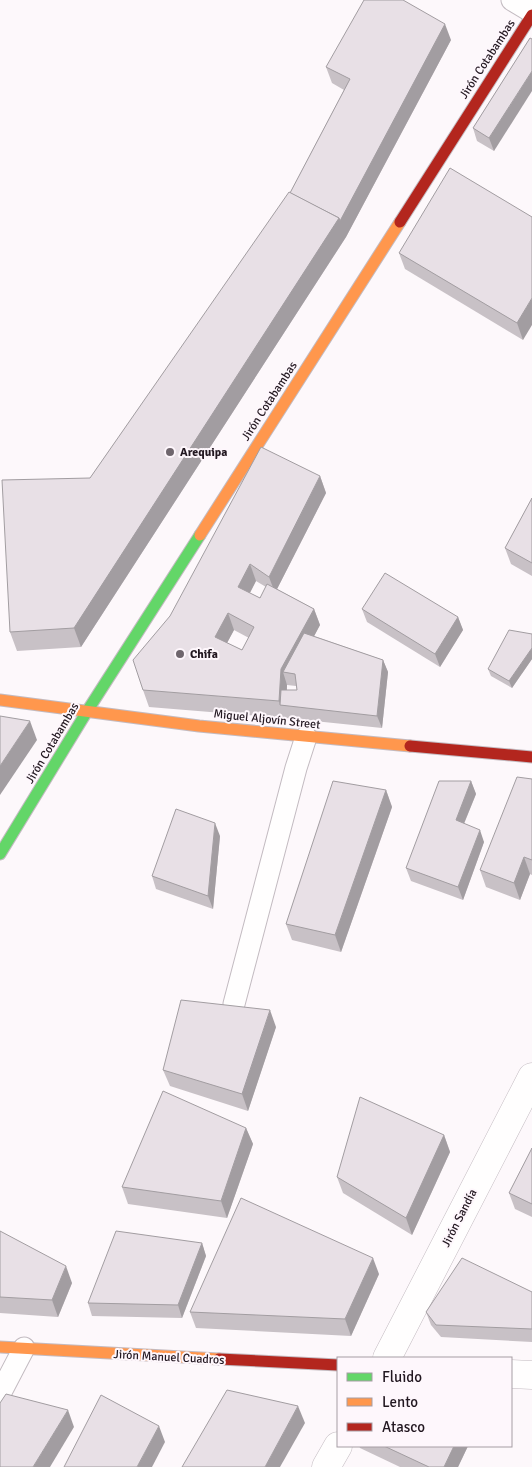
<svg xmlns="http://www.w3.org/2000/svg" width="532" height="1467" font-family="Signika,sans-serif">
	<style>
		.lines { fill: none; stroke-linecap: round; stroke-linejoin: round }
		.lane-casing { stroke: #c3bbc1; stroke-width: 23 }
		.street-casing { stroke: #c3bbc1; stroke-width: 29 }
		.fast-casing { stroke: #c3bbc1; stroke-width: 13 }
		.slow-casing { stroke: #c3bbc1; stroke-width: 13 }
		.jam-casing { stroke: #c3bbc1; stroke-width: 13 }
		.lane { stroke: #fffefe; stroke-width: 21 }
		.street { stroke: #fffefe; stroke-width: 28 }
		.fast { stroke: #63d668; stroke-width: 11 }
		.slow { stroke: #ff974d; stroke-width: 11 }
		.jam { stroke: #b3261e; stroke-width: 11 }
		.wall { fill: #c8c1c6; fill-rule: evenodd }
		.shaded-wall { fill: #a29da1 }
		.building { fill: #e8e0e6; stroke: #a29da1; fill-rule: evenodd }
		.poi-dot { fill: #6f666d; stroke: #fef7fc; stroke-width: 2 }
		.labels { text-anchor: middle; stroke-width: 4; stroke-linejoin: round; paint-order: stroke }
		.street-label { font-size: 12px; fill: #221720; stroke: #fef7fc }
		.poi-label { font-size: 12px; font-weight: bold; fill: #221720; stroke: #fef7fc; text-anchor: start }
	</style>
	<rect width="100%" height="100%" fill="#fdf8fb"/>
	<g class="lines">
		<!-- lane casing -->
		<g class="lane-casing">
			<g id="lane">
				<path d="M512 0 532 12"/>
				<path d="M234 1004 296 768 306 737"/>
				<path d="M0 1394 24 1348"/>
			</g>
		</g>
		<!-- street casing -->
		<g class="street-casing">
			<g id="street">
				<path d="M387 1358 532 1077"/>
				<path d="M511 1374 532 1375"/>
				<path d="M326 1467 338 1446"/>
			</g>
		</g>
		<!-- fast casing -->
		<g class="fast-casing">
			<path id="fast" d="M0 854 86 713 200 535"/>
		</g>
		<!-- slow casing -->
		<g class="slow-casing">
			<g id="slow">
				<path d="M200 535 400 222"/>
				<path d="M0 700 199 726 410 746"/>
				<path d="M0 1347 219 1359"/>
			</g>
		</g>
		<!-- jam casing -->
		<g class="jam-casing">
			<g id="jam">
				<path d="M400 222 532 15"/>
				<path d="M410 746 532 757"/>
				<path d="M219 1359 338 1365"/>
			</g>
		</g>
		<!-- lane -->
		<use href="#lane" class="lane"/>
		<!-- street -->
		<use href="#street" class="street"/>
		<!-- fast -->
		<use href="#fast" class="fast"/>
		<!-- slow -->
		<use href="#slow" class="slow"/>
		<!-- jam -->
		<use href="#jam" class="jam"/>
	</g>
	<!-- wall -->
	<g class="wall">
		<path d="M530 38 494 151 477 141 473 128Z"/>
		<path d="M451 40 346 237 81 647 17 651 10 632 90 478 290 193 344 90 332 83 326 67Z"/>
		<path d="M532 217 523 340 405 269 399 253Z"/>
		<path d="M320 476 326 493 277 589 314 609 320 625 314 636 383 660 388 672 382 728 285 718 149 707 143 690ZM256 581 266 587 260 598 250 593ZM234 630 249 638 242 650 227 643ZM287 685 296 686 297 690H287Z"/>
		<path d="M532 498V576L511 564 505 548Z"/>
		<path d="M362 609 458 617 463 630 440 667 367 622Z"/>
		<path d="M532 634V659L512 688 491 676 488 669Z"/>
		<path d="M532 779V875L530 874 520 900 486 887 480 870Z"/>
		<path d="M471 781 476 794 464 824 484 842 463 900 411 881 406 868Z"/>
		<path d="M386 790 392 807 341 952 292 940 286 924Z"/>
		<path d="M220 836 213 909 156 889 152 876Z"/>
		<path d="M276 1027 248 1111 170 1086 163 1070Z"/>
		<path d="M246 1128 253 1144 227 1218 128 1204 122 1187Z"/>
		<path d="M444 1135 450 1152 412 1235 343 1193 337 1177Z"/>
		<path d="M532 1148V1217L515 1209 509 1193Z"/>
		<path d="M0 1231 72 1283 58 1317 0 1313Z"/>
		<path d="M202 1243 206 1256 182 1318 92 1316 88 1303Z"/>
		<path d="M379 1274 351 1336 196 1328 190 1312Z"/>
		<path d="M532 1292V1342L441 1337 431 1325 426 1312Z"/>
		<path d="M359 1446H468L458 1467H400L360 1448Z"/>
	</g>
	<!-- shaded-wall -->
	<g class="shaded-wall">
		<path d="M445 24 451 40 346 237 81 647 74 628Z"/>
		<path d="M532 71V91L494 151 489 138Z"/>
		<path d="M532 298V325L523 340 517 323Z"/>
		<path d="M320 476 326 493 275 593 269 577Z"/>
		<path d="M250 564 256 581 244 604 238 587Z"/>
		<path d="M314 609 320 625 294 674 283 672 287 685 286 706 280 705 279 701 281 669Z"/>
		<path d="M228 613 234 630 221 654 215 637Z"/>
		<path d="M458 617 463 630 440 667 435 654Z"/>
		<path d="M532 648V659L512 688 509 681Z"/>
		<path d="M383 660 388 672 382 728 377 716Z"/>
		<path d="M30 721 37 740 0 795V766Z"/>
		<path d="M471 781 476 794 460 833 456 820Z"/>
		<path d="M386 790 392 807 341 952 335 935Z"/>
		<path d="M215 823 220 836 213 909 208 896Z"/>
		<path d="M480 830 484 842 463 900 458 887Z"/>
		<path d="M524 857 530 874 520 900 514 883Z"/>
		<path d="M270 1010 276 1027 248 1111 242 1094Z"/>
		<path d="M246 1128 253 1144 227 1218 221 1201Z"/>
		<path d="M444 1135 450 1152 412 1235 406 1218Z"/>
		<path d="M202 1243 206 1256 182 1318 178 1305Z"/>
		<path d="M373 1258 379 1274 351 1336 345 1319Z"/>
		<path d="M66 1266 72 1283 58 1317 52 1300Z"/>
		<path d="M298 1406 305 1423 280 1467H265Z"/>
		<path d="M68 1410 74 1427 50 1467H33Z"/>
		<path d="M159 1426 165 1442 152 1467H137Z"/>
		<path d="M454 1446H468L458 1467H444Z"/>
	</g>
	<!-- building -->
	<g class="building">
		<path d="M364 0H403L445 24 340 221 339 218 290 193 350 79 326 67Z"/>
		<path d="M530 38 532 39V71L489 138 473 128Z"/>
		<path d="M450 168 532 217V298L517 323 399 253Z"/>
		<path d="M289 192 339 218 74 628 10 632 2 480 90 478Z"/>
		<path d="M261 447 320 476 269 577 250 564 238 587 260 598 267 584 314 609 281 669 279 701 143 690 133 660 170 616ZM228 613 254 627 242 650 215 637Z"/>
		<path d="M532 498V563L505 548Z"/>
		<path d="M385 573 458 617 435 654 362 609Z"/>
		<path d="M509 630 532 634V648L509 681 488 669Z"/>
		<path d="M304 633 383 660 377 716 280 705 281 690H297L295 674 283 672Z"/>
		<path d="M0 716 30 721 0 766Z"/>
		<path d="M517 777 532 779V860L524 857 514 883 480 870Z"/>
		<path d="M333 781 386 790 335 935 286 924Z"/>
		<path d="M439 781H471L456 820 480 830 458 887 406 868Z"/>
		<path d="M176 809 215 823 208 896 152 876Z"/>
		<path d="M181 1000 270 1010 242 1094 163 1070Z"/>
		<path d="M163 1091 246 1128 221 1201 122 1187Z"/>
		<path d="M360 1097 444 1135 406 1218 337 1177Z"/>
		<path d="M532 1148V1204L509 1193Z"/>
		<path d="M241 1198 373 1258 345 1319 190 1312Z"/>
		<path d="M0 1231 66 1266 52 1300 0 1297Z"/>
		<path d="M116 1231 202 1243 178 1305 88 1303Z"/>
		<path d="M462 1258 532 1292V1329L436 1325 426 1312Z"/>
		<path d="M227 1390 298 1406 265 1467H182Z"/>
		<path d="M6 1394 68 1410 33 1467H0V1403Z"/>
		<path d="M101 1395 159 1426 137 1467H64Z"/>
		<path d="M384 1446H454L444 1467H429Z"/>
	</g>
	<!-- markers -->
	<g class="poi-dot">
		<circle cx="170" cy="452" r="5"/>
		<circle cx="180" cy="654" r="5"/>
	</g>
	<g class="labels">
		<!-- street labels -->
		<g class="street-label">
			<text transform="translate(487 59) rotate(-57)" y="4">Jirón Cotabambas</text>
			<text transform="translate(269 401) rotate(-57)" y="4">Jirón Cotabambas</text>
			<text transform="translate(267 719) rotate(6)" y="4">Miguel Aljovín Street</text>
			<text transform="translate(52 743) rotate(-59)" y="4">Jirón Cotabambas</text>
			<text transform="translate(459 1218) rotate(-63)" y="4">Jirón Sandía</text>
			<text transform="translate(169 1357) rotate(3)" y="4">Jirón Manuel Cuadros</text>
		</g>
		<!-- poi labels -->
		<g class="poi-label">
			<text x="180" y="456">Arequipa</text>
			<text x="190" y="658">Chifa</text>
		</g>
	</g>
	<!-- legend -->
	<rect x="337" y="1357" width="175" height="90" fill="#fef7fc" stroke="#a69da4"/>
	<rect x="347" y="1373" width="25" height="8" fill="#63d668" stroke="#a69da4"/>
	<text x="382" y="1382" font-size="15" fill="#221720">Fluido</text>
	<rect x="347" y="1398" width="25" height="8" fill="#ff974d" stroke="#a69da4"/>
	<text x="382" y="1407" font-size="15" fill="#221720">Lento</text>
	<rect x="347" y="1423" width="25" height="8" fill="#b3261e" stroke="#a69da4"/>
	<text x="382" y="1432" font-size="15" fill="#221720">Atasco</text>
</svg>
